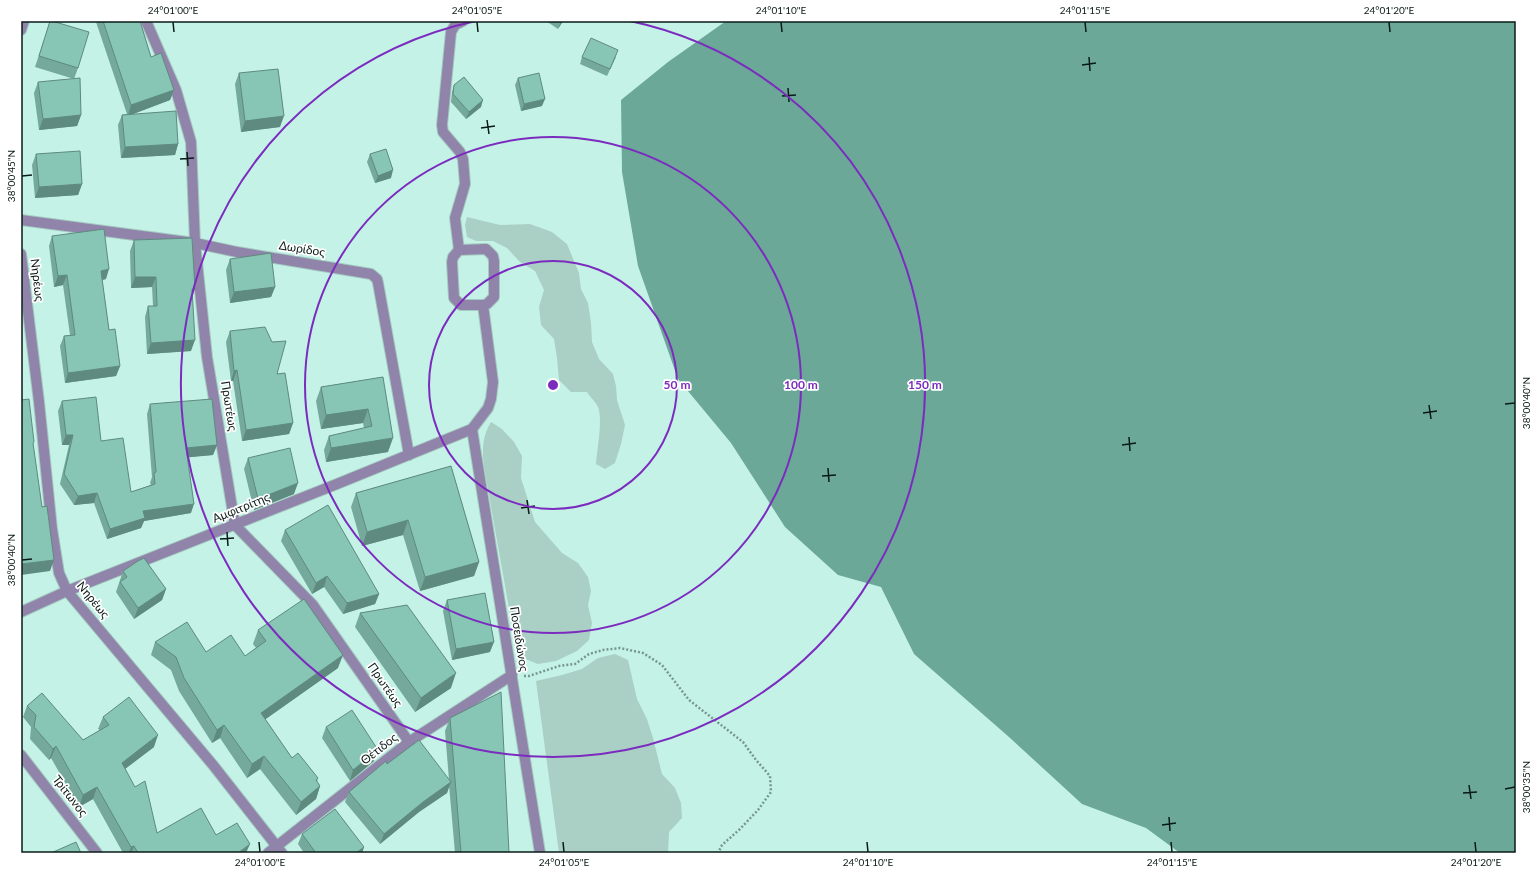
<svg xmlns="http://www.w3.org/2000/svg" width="1537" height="874" font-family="Lato,sans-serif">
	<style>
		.green { fill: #aacfc5 }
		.water { fill: #6ba898 }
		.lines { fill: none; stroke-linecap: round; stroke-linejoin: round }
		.minor-casing { stroke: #a3cbc1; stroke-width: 12 }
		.path { stroke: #76978e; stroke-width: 2.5; stroke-dasharray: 2 2; stroke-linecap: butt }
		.minor { stroke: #9184aa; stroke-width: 10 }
		.wall { fill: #74a99c }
		.shaded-wall { fill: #5e8a7f }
		.building { fill: #87c5b5; stroke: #5e8a7f }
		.ticks { fill: none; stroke: #0a1b17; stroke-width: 1.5 }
		.ring { fill: none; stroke: #7b2cbf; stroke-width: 2 }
		.labels { text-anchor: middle; stroke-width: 3.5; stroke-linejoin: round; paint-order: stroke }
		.street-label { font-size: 12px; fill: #0a1b17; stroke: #fff }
		.centre { fill: #7b2cbf; stroke: #fff; stroke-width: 2 }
		.ring-label { font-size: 12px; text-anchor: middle; font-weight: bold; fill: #7b2cbf; stroke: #fff; stroke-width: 3.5; stroke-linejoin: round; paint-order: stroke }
		.neatline { fill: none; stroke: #0a1b17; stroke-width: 1.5 }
		.ticks-label { font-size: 10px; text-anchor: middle; fill: #0a1b17 }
	</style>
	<rect width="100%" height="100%" fill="#c5f2e6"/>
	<!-- green -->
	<g class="green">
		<path d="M467 217 500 225 530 224 552 232 567 244 579 273 581 289 588 303 591 323 592 342 599 359 613 374 616 386 617 400 625 425 621 444 615 463 605 469 596 464C597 449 603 420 598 407 596 402 590 397 587 392H571L559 380 557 358 554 339 541 325 539 307 544 290 535 271 520 262 507 248 493 241H476L467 237 465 225Z"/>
		<path d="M491 422 502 429 514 442 522 456 521 478 535 522 562 553 578 563 588 577 591 591 588 605 592 623 589 640 577 651 556 661 538 664 523 658 513 631 484 467C482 450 482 437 491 422Z"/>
		<path d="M615 654 628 660 637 699 647 719 653 738 662 774 675 788 681 803 682 818 669 832 668 853H559L536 681 562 675 582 669 598 658Z"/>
	</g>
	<!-- water -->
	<path class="water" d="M726 21H1516V853H1180L1146 828 1082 804 1009 737 914 654 881 587 838 575 785 527 731 443 678 379 638 266 622 172 621 100 668 62Z"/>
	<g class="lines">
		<!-- minor casing -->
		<g class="minor-casing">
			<g id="minor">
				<path d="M146 21 176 90 191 142 195 243 207 357 235 525 313 605 409 742"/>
				<path d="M21 30 24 21"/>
				<path d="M21 220 195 243 237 252 371 274 377 279 378 283 409 455"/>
				<path d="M459 250 455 218 465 184 463 159 460 152 443 132 442 125 451 32 455 25 463 21"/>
				<path d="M21 254 39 402 52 529 59 573 67 591 213 765 282 853"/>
				<path d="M472 429 540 853"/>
				<path d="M21 612 67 591 337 484 472 429 488 408 491 399 493 382 483 305 487 304 494 297V261L493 256 486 249 459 250 453 257 452 262 454 298 461 305H483"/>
				<path d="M21 755 97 853"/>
				<path d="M268 853 409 742 512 675"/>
			</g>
		</g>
		<!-- path -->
		<path class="path" d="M524 676H529L559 666 575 664 589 654 603 650 620 648 643 653 662 665 689 700 743 742 756 760 770 776 771 792 758 810 740 829 722 845 718 853"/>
		<!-- minor -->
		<use href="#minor" class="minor"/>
	</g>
	<!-- wall -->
	<g class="wall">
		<path d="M50 21 78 68 74 79 35 67Z"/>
		<path d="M97 21H140L151 57 174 90 170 100 133 114 178 144 175 155 121 158 118 125 122 115 127 114 96 22Z"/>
		<path d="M546 21H563L558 29Z"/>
		<path d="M582 57H616L607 76 580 64Z"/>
		<path d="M239 73 280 127 241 132 235 84Z"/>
		<path d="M518 78 542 106 521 111 515 85Z"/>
		<path d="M38 82 81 115 77 126 39 130 34 93Z"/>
		<path d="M454 85 481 107 466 119 451 102 452 92Z"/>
		<path d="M36 154 82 184 78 195 35 198 32 165Z"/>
		<path d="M370 154 391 178 375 183 367 162Z"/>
		<path d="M52 236 106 279 102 280 109 330 120 366 116 376 65 383 60 346 64 336 70 335 63 285 54 287 49 246Z"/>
		<path d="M134 240 192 296 191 351 147 354 145 317 148 306H153L152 287 131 288 130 251Z"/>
		<path d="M230 259 275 287 271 297 230 303 226 270Z"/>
		<path d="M230 331 277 374 293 423 289 434 242 441 233 381H231L226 342Z"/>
		<path d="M383 377 388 452 326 462 324 450 329 436 364 428 363 423 321 429 316 401 321 387Z"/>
		<path d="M62 401 101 441 131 492 151 485 150 483 152 477 147 414 150 404 217 445 213 455 187 457 191 513 144 521 141 528 107 539 94 503 74 505 60 484 69 445H62L58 411Z"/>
		<path d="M248 458 294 494 254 510 244 469Z"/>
		<path d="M451 466 479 562 474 576 420 591 403 535 362 546 351 507 356 493Z"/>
		<path d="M285 530 379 594 375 604 343 614 324 587 312 594 281 541Z"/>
		<path d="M123 571 166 589 162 600 134 619 116 592Z"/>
		<path d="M447 600 490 652 452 660 443 611Z"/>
		<path d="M360 613 451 688 415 712 355 627Z"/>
		<path d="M258 630 338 668 265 719 292 758 318 778 317 782 320 786 316 799 296 815 260 769 247 778 220 738 212 743 179 691 171 670 151 655 155 642 206 652 245 656 256 648 253 644Z"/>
		<path d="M27 706 83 740 100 730 98 729 103 717 154 747 125 769 157 833 216 835 246 853H123L93 799 79 807 51 758 49 760 30 739 31 727 23 717Z"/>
		<path d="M450 718 509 853H455L449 785 447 793 419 812 380 844 345 802 349 792 387 764 449 780 445 731Z"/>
		<path d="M326 727 374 761 350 781 322 738Z"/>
		<path d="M302 834 364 847 362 853H304L298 844Z"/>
	</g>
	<!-- shaded-wall -->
	<g class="shaded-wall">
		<path d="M561 21H563L558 29Z"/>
		<path d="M174 90 170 100 128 116 131 105Z"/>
		<path d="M545 99 542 106 521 111 524 104Z"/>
		<path d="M483 100 481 107 466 119 469 112Z"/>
		<path d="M81 115 77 126 39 130 43 119Z"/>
		<path d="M284 116 280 127 241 132 245 121Z"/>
		<path d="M178 144 175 155 121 158 125 147Z"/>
		<path d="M393 170 391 178 375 183 378 176Z"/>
		<path d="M82 184 78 195 35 198 39 187Z"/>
		<path d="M109 269 106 279 97 281 101 271Z"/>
		<path d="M67 275 63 285 54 287 58 276Z"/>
		<path d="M135 277H156L152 287 131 288Z"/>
		<path d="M275 287 271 297 230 303 234 292Z"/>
		<path d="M192 289H195L191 300Z"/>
		<path d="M195 340 191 351 147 354 151 343Z"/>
		<path d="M120 366 116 376 65 383 68 373Z"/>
		<path d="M237 370 233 381H231L234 371Z"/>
		<path d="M368 409 363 423 321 429 326 415Z"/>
		<path d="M293 423 289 434 242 441 246 430Z"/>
		<path d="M66 435H73L69 445H62Z"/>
		<path d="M393 438 388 452 326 462 331 448Z"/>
		<path d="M217 445 213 455 182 458 186 448Z"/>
		<path d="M298 483 294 494 254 510 258 499Z"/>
		<path d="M97 493 94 503 74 505 78 496Z"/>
		<path d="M194 504 191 513 144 521 141 528 107 539 110 529 143 511Z"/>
		<path d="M408 520 403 535 362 546 367 532Z"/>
		<path d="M54 560 50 571 21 575V564Z"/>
		<path d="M479 562 474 576 420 591 425 577Z"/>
		<path d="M327 576 324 587 312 594 316 583Z"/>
		<path d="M166 589 162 600 134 619 138 608Z"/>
		<path d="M379 594 375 604 343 614 347 603Z"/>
		<path d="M494 642 490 652 452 660 456 649Z"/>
		<path d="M343 655 338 668 256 726 261 713Z"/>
		<path d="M456 673 451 688 415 712 421 698Z"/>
		<path d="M224 725 220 738 212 743 217 730Z"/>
		<path d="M158 735 154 747 117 775 122 763Z"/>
		<path d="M56 746 51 758 49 760 53 749Z"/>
		<path d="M378 750 374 761 350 781 353 770Z"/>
		<path d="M264 756 260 769 247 778 252 764Z"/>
		<path d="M451 782 447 793 419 812 380 844 384 834 423 802Z"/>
		<path d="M320 786 316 799 296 815 301 802Z"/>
		<path d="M97 787 93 799 79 807 83 795Z"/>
		<path d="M250 844 246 853H238Z"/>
		<path d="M134 846 131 853H129L131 847Z"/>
		<path d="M364 847 362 853H356Z"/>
	</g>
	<!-- building -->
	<g class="building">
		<path d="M50 21H52L89 32 78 68 39 56Z"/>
		<path d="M103 21H140L151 57 161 53 174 90 131 105Z"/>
		<path d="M591 38 618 50 610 69 582 57Z"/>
		<path d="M278 69 284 116 245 121 239 73Z"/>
		<path d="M539 73 545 99 524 104 518 78Z"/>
		<path d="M464 77 483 100 469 112 453 94 454 85Z"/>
		<path d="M80 78 81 115 43 119 38 82Z"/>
		<path d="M176 111 178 144 125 147 122 115Z"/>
		<path d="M386 149 393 170 378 176 370 154Z"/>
		<path d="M80 151 82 184 39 187 36 154Z"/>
		<path d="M104 229 109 269 101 271 109 330 115 329 120 366 68 373 64 336 75 335 67 275 58 276 52 236Z"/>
		<path d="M192 238 195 289H192L195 340 151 343 148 306H157L156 277H135L134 240Z"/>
		<path d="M271 253 275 287 234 292 230 259Z"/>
		<path d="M265 327 272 342 286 341 277 374 285 373 293 423 246 430 237 370 234 371 230 331Z"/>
		<path d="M383 377 393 438 331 448 329 436 372 426 368 409 326 415 321 387Z"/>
		<path d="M96 397 101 441 123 438 131 492 155 484 154 473 156 472 150 404 212 399 217 445 186 448 194 504 143 511 145 518 110 529 97 493 78 496 64 474 73 435H66L62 401Z"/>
		<path d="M29 399 34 442 33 443 42 507 47 506 54 560 21 564V400Z"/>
		<path d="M290 448 298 483 258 499 248 458Z"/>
		<path d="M451 466 479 562 425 577 408 520 367 532 356 493Z"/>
		<path d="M328 505 379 594 347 603 327 576 316 583 285 530Z"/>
		<path d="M144 558 166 589 138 608 120 582 127 577 123 571 138 561Z"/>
		<path d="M485 593 494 642 456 649 447 600Z"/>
		<path d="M304 599 343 655 261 713 292 758 298 753 318 778 316 780 320 786 301 802 264 756 252 764 224 725 217 730 184 678 176 657 155 642 187 622 206 652 231 635 245 656 266 641 258 630Z"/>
		<path d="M407 605 456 673 421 698 360 613Z"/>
		<path d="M501 692 509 853H461L450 718Z"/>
		<path d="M42 693 83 740 109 725 103 717 129 697 158 735 122 763 135 787 145 781 157 833 201 808 216 835 237 823 250 844 238 853H138L134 846 131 847 97 787 83 795 56 746 53 749 34 727 36 715 27 706Z"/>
		<path d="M352 710 378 750 353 770 326 727Z"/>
		<path d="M419 740 451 782 423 802 384 834 349 792 386 761 387 764Z"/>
		<path d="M335 809 364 847 356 853H316L302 834Z"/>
		<path d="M76 842 81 853H51Z"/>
	</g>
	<!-- ticks -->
	<path class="ticks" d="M173 22 174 32M477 22 478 32M781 22 782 32M1085 22 1086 32M1389 22 1390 32M1089 57 1090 71M1082 65 1096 63M788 88 789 102M782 96 796 95M487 120 489 134M481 128 495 126M187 152 188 166M180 159 194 158M22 176 32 175M1505 404 1515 403M1429 405 1431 419M1423 413 1437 411M1129 437 1130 451M1122 445 1136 443M828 468 829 482M822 476 836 475M527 500 529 514M521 508 535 506M227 532 228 546M220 539 234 538M22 560 32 559M1469 785 1471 799M1505 789 1515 787M1463 793 1477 792M1169 817 1170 831M1162 825 1176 823M259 842 260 852M563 842 564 852M867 842 868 852M1171 842 1172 852M1475 842 1476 852"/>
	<!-- distance rings -->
	<g class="ring">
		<circle cx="553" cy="385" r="124"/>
		<circle cx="553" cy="385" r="248"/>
		<path d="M630 21A372 372 0 1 1 476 21"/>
	</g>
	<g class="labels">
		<!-- street labels -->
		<g class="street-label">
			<text transform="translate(302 249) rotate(9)" y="4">Δωρίδος</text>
			<text transform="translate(37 280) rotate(83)" y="4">Νηρέως</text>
			<text transform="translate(229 406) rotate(81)" y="4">Πρωτέως</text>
			<text transform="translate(241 508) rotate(-22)" y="4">Αμφιτρίτης</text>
			<text transform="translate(93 600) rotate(51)" y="4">Νηρέως</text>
			<text transform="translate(519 639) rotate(81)" y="4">Ποσειδώνος</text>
			<text transform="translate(385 685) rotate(55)" y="4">Πρωτέως</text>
			<text transform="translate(379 749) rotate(-38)" y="4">Θέτιδος</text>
			<text transform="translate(70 796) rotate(52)" y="4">Τρίτωνος</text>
		</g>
	</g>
	<circle cx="553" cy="385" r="6" class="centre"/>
	<g class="ring-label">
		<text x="677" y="389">50 m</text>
		<text x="801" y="389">100 m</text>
		<text x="925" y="389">150 m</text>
	</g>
	<!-- border -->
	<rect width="1537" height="874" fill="none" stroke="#ffffff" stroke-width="44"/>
	<rect x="22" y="22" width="1493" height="830" class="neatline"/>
	<g class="ticks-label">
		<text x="173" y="14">24°01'00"E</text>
		<text x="477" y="14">24°01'05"E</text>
		<text x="781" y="14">24°01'10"E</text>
		<text x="1085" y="14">24°01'15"E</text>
		<text x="1389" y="14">24°01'20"E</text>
		<text transform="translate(11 176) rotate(-90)" y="4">38°00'45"N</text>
		<text transform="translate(1526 403) rotate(-90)" y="4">38°00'40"N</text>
		<text transform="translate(11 560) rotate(-90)" y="4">38°00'40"N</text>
		<text transform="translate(1526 787) rotate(-90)" y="4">38°00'35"N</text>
		<text x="260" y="866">24°01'00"E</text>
		<text x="564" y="866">24°01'05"E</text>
		<text x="868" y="866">24°01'10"E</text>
		<text x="1172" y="866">24°01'15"E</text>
		<text x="1476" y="866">24°01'20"E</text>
	</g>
</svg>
